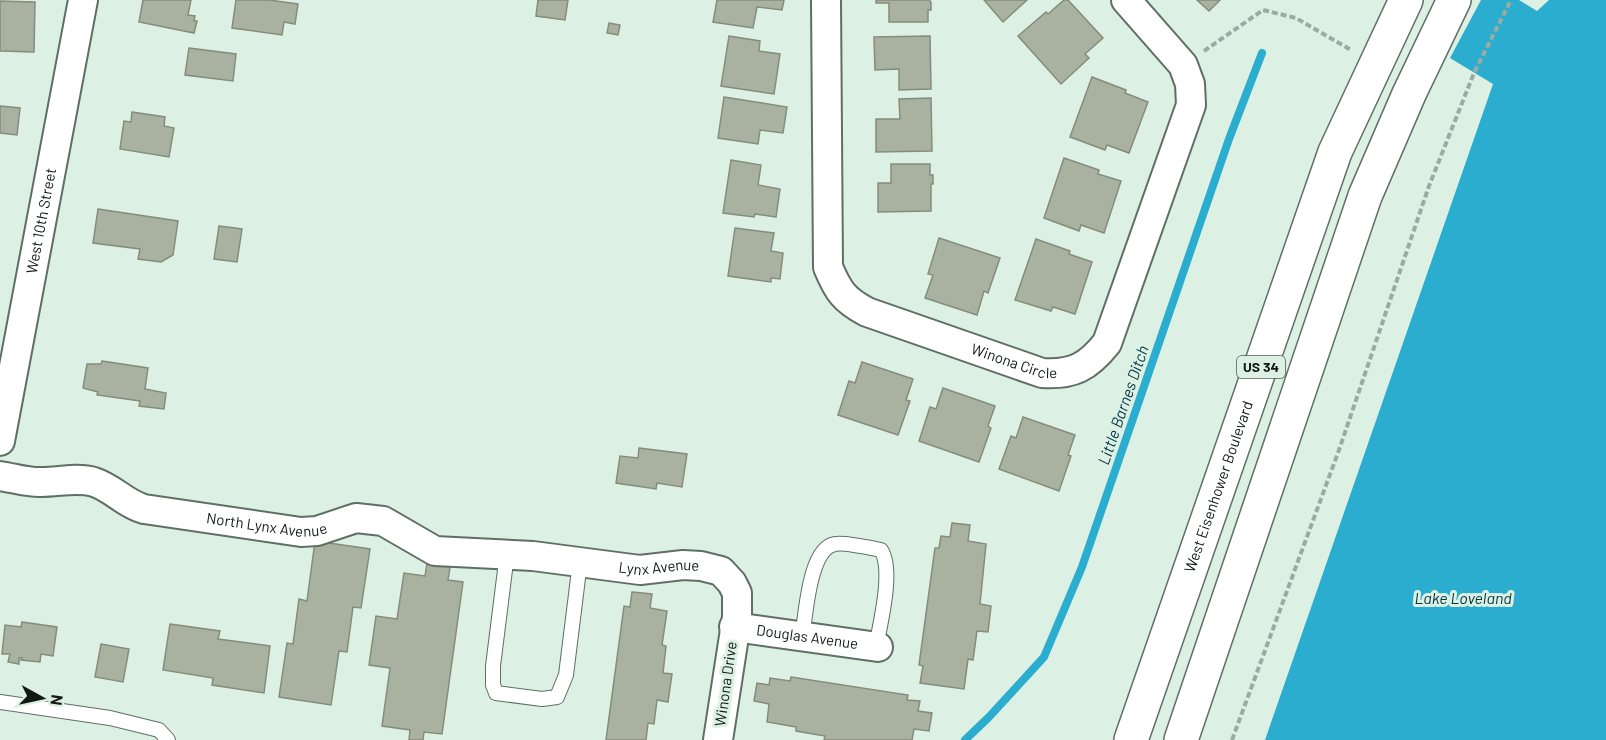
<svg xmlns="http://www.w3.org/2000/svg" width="1606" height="740" font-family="Barlow,sans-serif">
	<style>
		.water { fill: #2aadcf }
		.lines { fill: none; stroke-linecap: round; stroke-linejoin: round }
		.stream { stroke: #2aadcf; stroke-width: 8 }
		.building { fill: #a9b1a0; stroke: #858c7c; stroke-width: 1.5 }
		.lane-casing { stroke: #5f6f65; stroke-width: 16 }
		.street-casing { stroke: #5f6f65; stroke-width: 32 }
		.highway-casing { stroke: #5f6f65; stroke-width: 36 }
		.path { stroke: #9caba2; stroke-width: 4; stroke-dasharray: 6 3; stroke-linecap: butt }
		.lane { stroke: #fff; stroke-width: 14 }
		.street { stroke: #fff; stroke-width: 28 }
		.highway { stroke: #fff; stroke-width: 33 }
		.labels { text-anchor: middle; stroke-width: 6; stroke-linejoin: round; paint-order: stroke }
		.shield { fill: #ddf0e4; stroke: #4f5a53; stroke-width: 1.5 }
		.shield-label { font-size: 14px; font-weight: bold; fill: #121915 }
		.street-label { font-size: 15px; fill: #121915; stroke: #ddf0e4 }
		.water-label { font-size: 16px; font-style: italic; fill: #003745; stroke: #ddf0e4 }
	</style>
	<rect width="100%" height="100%" fill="#ddf0e4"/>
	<!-- water -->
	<path class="water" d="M1481 0H1519L1537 11 1549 0H1606V740H1265L1493 84 1450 58Z"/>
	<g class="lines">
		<!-- stream -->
		<path class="stream" d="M965 740 989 717 1044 657 1082 567 1229 139 1262 53"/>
	</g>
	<!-- building -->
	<g class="building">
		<path d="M143 0H191L188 15 195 16 194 21H197L194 33 139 22Z"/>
		<path d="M236 0H269L298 4 295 24 284 22 282 35 232 28Z"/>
		<path d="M538 0H568L565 20 536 16Z"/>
		<path d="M717 0H784L782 10 757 7 753 28 713 22Z"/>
		<path d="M876 0H929L931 2V10H928V22H889V3H876Z"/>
		<path d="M984 0H1027L1003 22Z"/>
		<path d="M1064 0H1068L1103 38 1085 54 1089 58 1061 84 1018 36 1046 12 1048 14Z"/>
		<path d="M1197 0H1220L1209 11Z"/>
		<path d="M0 1 35 2 34 52 0 51Z"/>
		<path d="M609 23 620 25 618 35 607 33Z"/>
		<path d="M729 36 760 41 759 51 780 54 774 94 721 86Z"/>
		<path d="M930 36 931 89 899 90V69L875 70 874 37Z"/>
		<path d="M189 48 236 54 233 81 185 75Z"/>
		<path d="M1092 77 1126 90 1125 93 1148 102 1129 153 1107 145 1105 150 1070 137Z"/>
		<path d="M724 97 787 107 783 133 760 130 758 144 718 138Z"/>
		<path d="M931 98 932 151 876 152V119H900L899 99Z"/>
		<path d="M0 106 20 108 17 135 0 133Z"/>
		<path d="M132 112 165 117 164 126 174 128 169 157 120 149 124 121 131 122Z"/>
		<path d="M1064 158 1099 170 1098 174 1121 181 1104 233 1081 225 1079 231 1044 218Z"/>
		<path d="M731 160 761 165 758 185 780 189 776 217 755 214 754 217 723 213Z"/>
		<path d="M891 164H930V175H933V184H931V211L878 212V183H891Z"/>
		<path d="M98 209 178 221 173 255 161 262 138 259 140 249 93 243Z"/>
		<path d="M219 226 242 229 237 262 214 259Z"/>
		<path d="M735 228 774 233 771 251 783 253 780 279 771 278V282L728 276Z"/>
		<path d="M939 238 1000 258 988 293 984 291 977 315 925 298 933 275 928 274Z"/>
		<path d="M1036 239 1070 251 1069 254 1092 262 1075 314 1053 307 1051 311 1015 300Z"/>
		<path d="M102 361 148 368 145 389 166 393 164 409 139 406 140 401 97 395 98 392 83 388 87 364H101Z"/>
		<path d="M862 362 913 379 906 400 910 401 898 435 838 415 849 381 855 383Z"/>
		<path d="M943 388 995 406 988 426 991 428 979 462 919 441 930 407 936 409Z"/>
		<path d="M1023 417 1075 435 1068 455 1071 456 1059 491 999 469 1011 436 1016 438Z"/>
		<path d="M639 448 687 454 682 487 657 483 656 489 616 483 620 456 638 458Z"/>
		<path d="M952 523 970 525 968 541 986 544 980 604 991 606 988 632 977 631 973 660 968 659 964 689 920 683 923 666 919 665 935 548H939L941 536 950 537Z"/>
		<path d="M315 541 370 549 361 608 353 607 347 652 339 651 331 705 279 697 287 643 293 644 299 599 307 601Z"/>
		<path d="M428 557 451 561 448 580 463 582 442 734 424 732 423 740H409L410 730 382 726 390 668 369 665 376 616 397 619 404 573 425 576Z"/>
		<path d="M632 592 652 594 650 608 667 611 662 645 666 646 663 673 672 674 668 702 657 700 654 724 648 723 646 740H606L624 606 630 607Z"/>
		<path d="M22 622 57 627 53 656 41 654 40 662 21 660 22 658H19V664L8 662 10 654H2L5 625 21 627Z"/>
		<path d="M170 624 220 631 218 639 270 646 264 693 212 685 213 678 163 670Z"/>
		<path d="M101 644 129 649 123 682 95 677Z"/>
		<path d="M791 677 908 695 907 700 920 701 918 711 932 713 929 731 914 729 912 740H824L825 736 796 731V727L767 722 769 704 754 701 757 683 769 685 770 678 790 681Z"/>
	</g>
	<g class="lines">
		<!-- lane casing -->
		<g class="lane-casing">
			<g id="lane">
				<path d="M507 554 493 666V685L496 693 542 699 557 697 566 675 580 562"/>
				<path d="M802 637C806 615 809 548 835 544 844 542 871 548 881 550 894 570 880 624 876 647"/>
				<path d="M0 702 110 718 159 730 168 740"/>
			</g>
		</g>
		<!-- street casing -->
		<g class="street-casing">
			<g id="street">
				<path id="s1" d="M826 0 828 267C838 291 844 300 867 312L1042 373C1073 375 1088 367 1107 343L1191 105 1190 84 1183 65 1126 0"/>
				<path id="s2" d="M0 441 83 0"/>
				<path id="s3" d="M0 476C14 478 29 483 42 482 59 482 78 477 94 482 113 488 125 504 144 509L301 532 317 531 356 518 383 521 435 551 533 556 640 570 683 565 701 566 721 571 732 583 737 593V617L718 740"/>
				<path id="s4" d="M734 627 878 647"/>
			</g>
		</g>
		<!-- highway casing -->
		<g class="highway-casing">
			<g id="highway">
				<path id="s5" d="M1131 740 1335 152 1406 0"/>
				<path d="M1181 740 1365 196 1409 94 1454 0"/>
			</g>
		</g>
		<!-- path -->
		<g class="path">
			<path d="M1204 51 1263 10 1296 18 1351 50"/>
			<path d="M1232 740 1339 450 1429 186 1474 73 1511 0"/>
		</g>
		<!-- lane -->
		<use href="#lane" class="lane"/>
		<!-- street -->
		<use href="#street" class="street"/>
		<!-- highway -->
		<use href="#highway" class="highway"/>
	</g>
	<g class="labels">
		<!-- shield labels -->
		<rect class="shield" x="1237" y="356" width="48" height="22" rx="4.5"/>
		<g class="shield-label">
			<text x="1261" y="372">US 34</text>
		</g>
		<!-- street labels -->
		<g class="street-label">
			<text dy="5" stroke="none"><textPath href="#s2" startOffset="224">West 10th Street</textPath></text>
			<text dy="5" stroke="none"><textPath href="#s1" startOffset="484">Winona Circle</textPath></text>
			<text dy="5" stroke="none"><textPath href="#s5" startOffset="268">West Eisenhower Boulevard</textPath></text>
			<text dy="5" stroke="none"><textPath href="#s3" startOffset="276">North Lynx Avenue</textPath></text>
			<text dy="5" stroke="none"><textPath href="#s3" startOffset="680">Lynx Avenue</textPath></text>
			<text dy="5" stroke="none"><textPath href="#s4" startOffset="74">Douglas Avenue</textPath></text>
			<text transform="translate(726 684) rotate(-82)" y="5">Winona Drive</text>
		</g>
		<!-- water labels -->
		<g class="water-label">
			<text transform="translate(1123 405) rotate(-71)" y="6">Little Barnes Ditch</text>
			<text x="1463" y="604">Lake Loveland</text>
		</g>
	</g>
	<!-- north arrow -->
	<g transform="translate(42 698) rotate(98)" stroke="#ddf0e4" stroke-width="4.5" paint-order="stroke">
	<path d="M0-4.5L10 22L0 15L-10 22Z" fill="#121915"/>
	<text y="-9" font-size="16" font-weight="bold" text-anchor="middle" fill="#121915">N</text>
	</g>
</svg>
